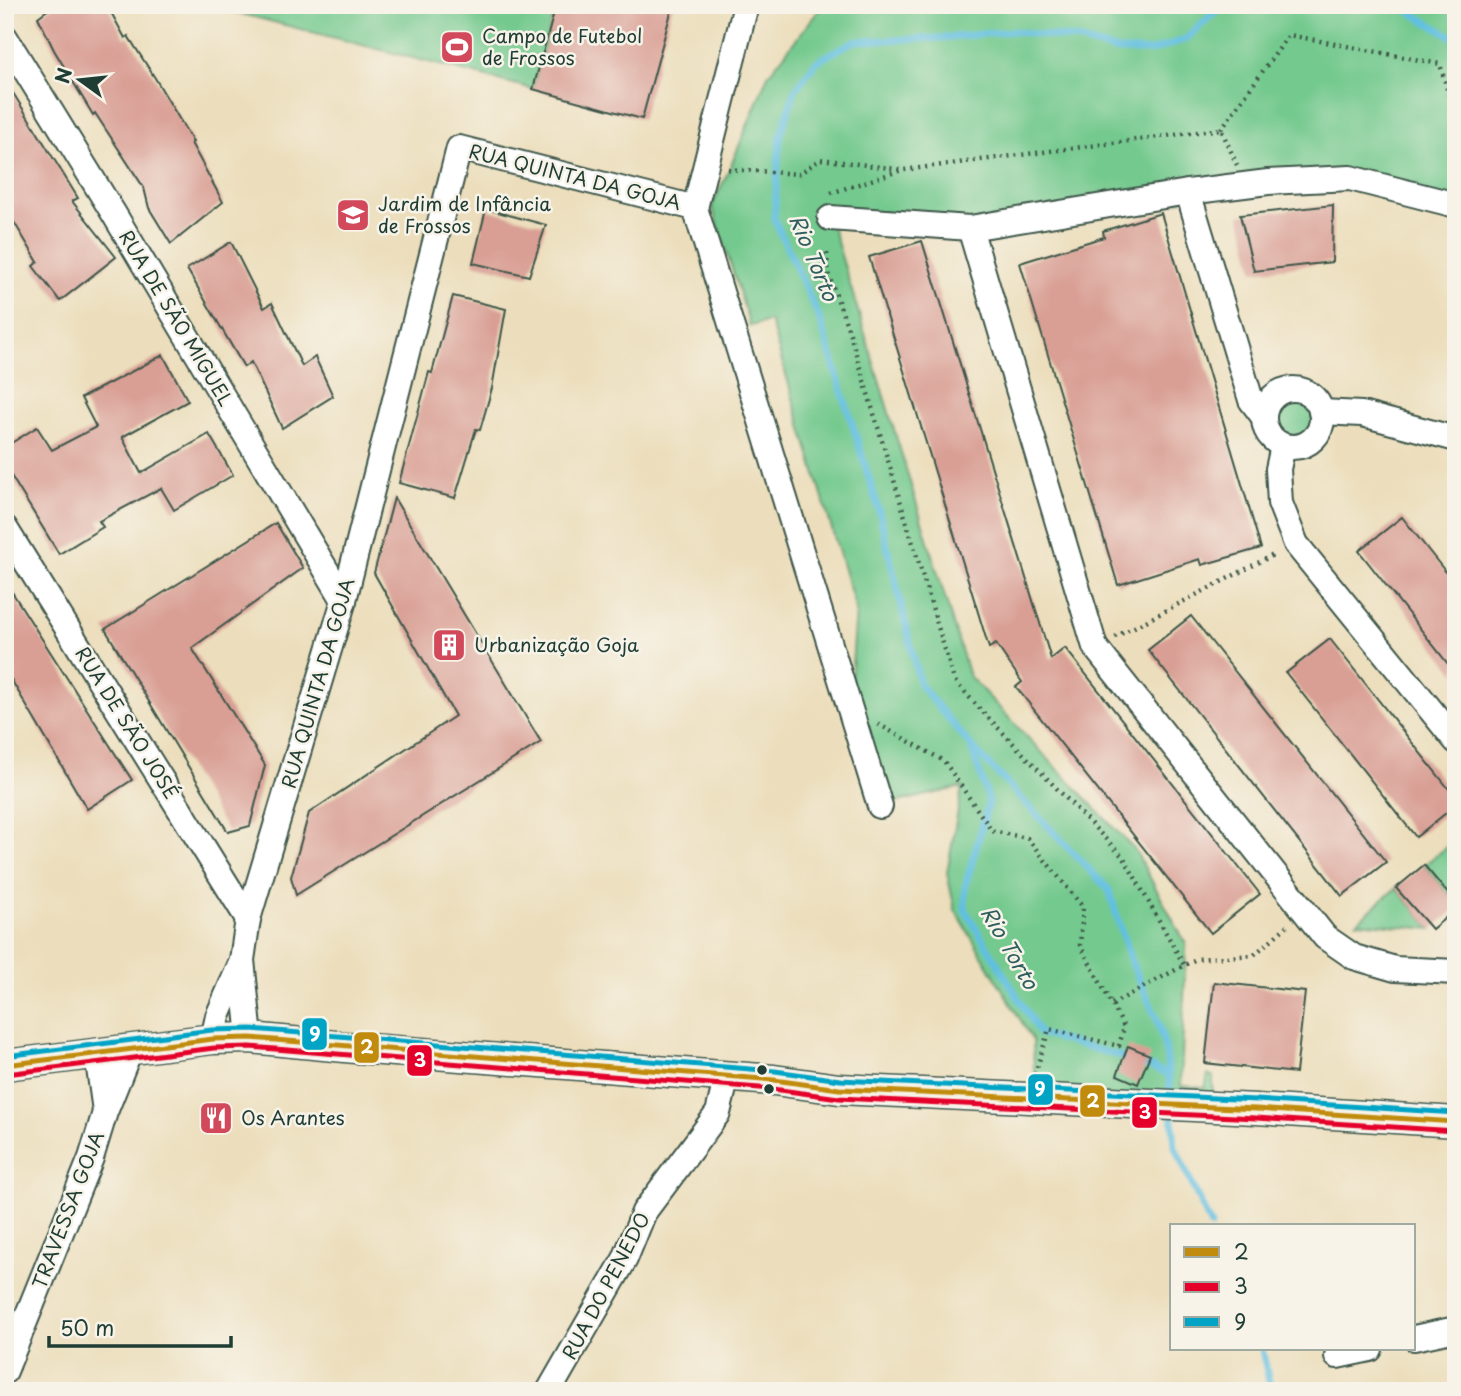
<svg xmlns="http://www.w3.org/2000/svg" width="1461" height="1396" font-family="'Playpen Sans',sans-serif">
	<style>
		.green { fill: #73c98e; stroke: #498361; stroke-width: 2 }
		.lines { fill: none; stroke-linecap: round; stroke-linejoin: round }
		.stream { stroke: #62c0e0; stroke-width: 7 }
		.building { fill: #d99f94 }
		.minor-casing { stroke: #3e5548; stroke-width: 28 }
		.major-casing { stroke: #3e5548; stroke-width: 33 }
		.path { stroke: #3e5548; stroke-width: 4.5; stroke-dasharray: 2 5; stroke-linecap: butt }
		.minor { stroke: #fff; stroke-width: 24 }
		.major { stroke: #fff; stroke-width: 30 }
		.bus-1-casing { stroke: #f7f3e8; stroke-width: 10 }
		.bus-2-casing { stroke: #f7f3e8; stroke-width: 10 }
		.bus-3-casing { stroke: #f7f3e8; stroke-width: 10 }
		.bus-1 { stroke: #c18c0d; stroke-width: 5 }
		.bus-2 { stroke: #e4002b; stroke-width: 5 }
		.bus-3 { stroke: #02a4c6; stroke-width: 5 }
		.bus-dot { fill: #1f3d34; stroke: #f7f3e8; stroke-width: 2.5 }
		.labels { text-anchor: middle; stroke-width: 5; stroke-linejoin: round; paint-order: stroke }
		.poi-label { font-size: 19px; fill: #1f3d34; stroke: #f7f3e8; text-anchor: start }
		.street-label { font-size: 19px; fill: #1f3d34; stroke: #f7f3e8 }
		.water-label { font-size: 21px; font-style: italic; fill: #305e5f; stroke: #f7f3e8 }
		.line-badge { stroke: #f7f3e8; stroke-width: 2.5 }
		.badge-label { font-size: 19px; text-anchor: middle; font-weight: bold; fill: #fff }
	</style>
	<rect width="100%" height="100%" fill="#f7f3e8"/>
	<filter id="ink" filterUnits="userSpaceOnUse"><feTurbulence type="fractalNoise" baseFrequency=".0143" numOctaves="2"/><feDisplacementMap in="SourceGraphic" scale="14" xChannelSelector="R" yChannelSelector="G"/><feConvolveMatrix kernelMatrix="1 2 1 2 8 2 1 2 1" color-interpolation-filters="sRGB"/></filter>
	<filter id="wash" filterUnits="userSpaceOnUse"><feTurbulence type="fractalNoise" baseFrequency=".00686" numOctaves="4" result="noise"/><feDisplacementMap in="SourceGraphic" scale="28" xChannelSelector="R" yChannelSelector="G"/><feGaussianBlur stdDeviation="1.57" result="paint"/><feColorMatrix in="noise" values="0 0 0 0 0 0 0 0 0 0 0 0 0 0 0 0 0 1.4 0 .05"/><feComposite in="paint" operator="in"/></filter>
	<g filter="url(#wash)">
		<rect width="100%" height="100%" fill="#ecdebc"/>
		<!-- green -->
		<g class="green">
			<path d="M207 5H556L533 89Z"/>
			<path d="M823 5H849L910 12 912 5H1456V205L1350 178 970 228 830 219 969 676 1135 850 1186 944 1181 1086 1205 1088 1208 1075 1213 1076V1107L1035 1100 1033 1041 955 910 947 873 962 787 880 806 849 707 856 610 770 321 750 326 712 206 730 168 768 75Z"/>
			<circle cx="1294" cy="417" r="19"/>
			<path d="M1456 840V903L1424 865Z"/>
			<path d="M1396 888 1432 929 1357 922Z"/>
		</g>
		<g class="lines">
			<!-- stream -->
			<g class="stream">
				<path d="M1398 5 1456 39"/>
				<path d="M972 750 989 801 965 887V910L1040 1034 1120 1056 1168 1074"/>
				<path d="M1171 1098 1166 1052 1158 1022 1130 959 1109 890 971 746 920 685 878 507 819 317 774 219 780 138 795 90 816 62 854 41 944 38 1012 31 1074 39 1118 51H1152L1186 39 1215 12 1219 5"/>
				<path d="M1172 1110 1175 1147 1211 1226"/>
				<path d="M1262 1349 1271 1391"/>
			</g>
		</g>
		<g id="blocks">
			<!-- building -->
			<g class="building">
				<path d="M54 5H107L125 38 128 36 155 78 193 142 191 143 223 202 171 244 149 208 144 188 95 113 93 115 54 50 38 17Z"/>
				<path d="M556 5H673L642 119 533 89Z"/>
				<path d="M5 80 78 198 72 201 116 257 60 301 33 266 38 262 5 207Z"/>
				<path d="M1333 205 1332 262 1254 271 1240 215Z"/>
				<path d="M486 209 546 225 529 276 473 263Z"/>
				<path d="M1161 213 1261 548 1202 565 1200 559 1118 585 1020 263 1104 237 1103 231Z"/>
				<path d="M922 241 1051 659 1065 648 1260 894 1211 933 1016 687 1022 682 996 644 989 648 869 257Z"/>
				<path d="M231 242 264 308 272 303 302 366 315 357 333 396 282 428 251 362 244 367 187 269Z"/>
				<path d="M453 296 506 309 492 388 480 430 476 429 455 498 399 483 429 372 432 373Z"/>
				<path d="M163 355 188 401 122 437 141 473 209 434 233 475 174 510 161 488 99 521 103 527 59 554 5 466V447L37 427 52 450 96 427 81 398Z"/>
				<path d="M394 498 541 742 296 895 291 877 309 813 455 716 374 573Z"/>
				<path d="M1402 517 1456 585V674L1359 551Z"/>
				<path d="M276 523 303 568 192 648 265 765 250 826 228 832 105 629Z"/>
				<path d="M5 581 132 780 87 809 5 669Z"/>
				<path d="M1191 616 1386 862 1342 896 1148 650Z"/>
				<path d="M1330 639 1456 798V805L1416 837 1286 673Z"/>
				<path d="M1424 865 1456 903V909L1432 929 1396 888Z"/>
				<path d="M1214 982 1305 992 1296 1073 1205 1063Z"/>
				<path d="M1128 1046 1150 1055 1138 1084 1117 1075Z"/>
			</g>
		</g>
	</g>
	<g filter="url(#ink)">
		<use href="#blocks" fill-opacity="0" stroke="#3e5548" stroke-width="2"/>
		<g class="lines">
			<!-- minor casing -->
			<g class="minor-casing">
				<g id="minor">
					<path d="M5 37 114 214 344 600"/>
					<path d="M1188 192 1251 400 1263 416"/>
					<path d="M695 208 746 5"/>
					<path d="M830 218 970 228 1188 192 1268 182 1350 178 1456 205"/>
					<path d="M970 228 1095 647 1325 937 1354 957 1395 969 1456 972"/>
					<circle cx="1293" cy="418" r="29"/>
					<path d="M1321 412 1362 414 1456 439"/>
					<path d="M1283 446 1278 469 1280 503 1296 544 1456 741"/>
					<path d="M5 528 248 919"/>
					<path d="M250 1038 242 960 248 919 344 600 459 148 695 208 880 806"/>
					<path d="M213 1039 218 1016 241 963"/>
					<path d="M97 1054 105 1111"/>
					<path d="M1414 1338 1456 1329"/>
					<path d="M1337 1356 1370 1349"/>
					<path d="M5 1371 91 1158 105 1112 130 1050"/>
					<path d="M549 1391 625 1259 644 1212 718 1113 727 1076"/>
				</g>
			</g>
			<!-- major casing -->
			<g class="major-casing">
				<path id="major" d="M5 1065 213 1039 250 1038 356 1048 774 1080 839 1089 1256 1109 1456 1122"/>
			</g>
			<!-- path -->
			<g class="path">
				<path d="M1221 129 1289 35 1440 64 1456 121"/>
				<path d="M728 169 799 174 820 159 904 170 1221 129 1237 165"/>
				<path d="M831 193 902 170"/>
				<path d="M827 253 828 273 850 334 954 680 977 706 1124 858 1184 965"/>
				<path d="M1115 637 1275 554"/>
				<path d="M878 724 944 761 992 831 1027 838 1083 907 1080 945 1124 1027 1119 1046 1049 1029 1035 1074"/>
				<path d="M1112 1004 1196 959 1254 955 1287 926"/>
			</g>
			<!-- minor -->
			<use href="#minor" class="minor"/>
			<!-- major -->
			<use href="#major" class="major"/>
			<!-- bus-1 casing -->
			<g class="bus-1-casing">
				<path id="bus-1" d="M5 1065 213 1039 250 1038 774 1080 839 1089 1256 1109 1456 1122"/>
			</g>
			<!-- bus-2 casing -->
			<g class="bus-2-casing">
				<path id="bus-2" d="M6 1074 214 1048 250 1047 773 1089 839 1098 1256 1118 1455 1131"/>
			</g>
			<!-- bus-3 casing -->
			<g class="bus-3-casing">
				<path id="bus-3" d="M5 1056 212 1030 251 1029 775 1071 840 1080 1256 1100 1456 1113"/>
			</g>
			<!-- bus-1 -->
			<use href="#bus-1" class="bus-1"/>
			<!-- bus-2 -->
			<use href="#bus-2" class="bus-2"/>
			<!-- bus-3 -->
			<use href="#bus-3" class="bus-3"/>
		</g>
	</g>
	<!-- icons -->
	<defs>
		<g id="stadium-square" transform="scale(1.75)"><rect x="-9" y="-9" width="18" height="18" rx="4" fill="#d1495b" stroke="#f7f3e8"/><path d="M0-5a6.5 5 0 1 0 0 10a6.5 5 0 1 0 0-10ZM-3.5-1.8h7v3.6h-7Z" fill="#fff"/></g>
		<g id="school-square" transform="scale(1.75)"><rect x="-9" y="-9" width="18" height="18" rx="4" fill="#d1495b" stroke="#f7f3e8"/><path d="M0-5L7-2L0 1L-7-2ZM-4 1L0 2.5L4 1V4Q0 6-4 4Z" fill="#fff"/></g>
		<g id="building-square" transform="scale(1.75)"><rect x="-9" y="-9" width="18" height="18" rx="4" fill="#d1495b" stroke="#f7f3e8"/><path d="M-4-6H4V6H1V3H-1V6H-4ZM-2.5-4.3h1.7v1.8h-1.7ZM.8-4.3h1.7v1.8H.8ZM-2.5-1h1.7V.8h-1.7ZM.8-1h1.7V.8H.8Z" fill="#fff"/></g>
		<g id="restaurant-square" transform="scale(1.75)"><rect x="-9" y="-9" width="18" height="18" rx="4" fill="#d1495b" stroke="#f7f3e8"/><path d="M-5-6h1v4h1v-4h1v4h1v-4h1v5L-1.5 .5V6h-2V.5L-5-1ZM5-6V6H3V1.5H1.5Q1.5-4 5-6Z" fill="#fff"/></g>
	</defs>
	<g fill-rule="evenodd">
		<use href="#stadium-square" x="457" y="47"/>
		<use href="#school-square" x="353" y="215"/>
		<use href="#building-square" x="449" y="645"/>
		<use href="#restaurant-square" x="216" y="1118"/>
	</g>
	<!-- markers -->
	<g class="bus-dot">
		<circle cx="762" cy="1070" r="6"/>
		<circle cx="769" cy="1089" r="6"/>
	</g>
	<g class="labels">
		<!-- poi labels -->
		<g class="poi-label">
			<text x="482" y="43">Campo de Futebol<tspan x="482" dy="22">de Frossos</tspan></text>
			<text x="378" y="211">Jardim de Infância<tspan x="378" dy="22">de Frossos</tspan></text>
			<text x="474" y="652">Urbanização Goja</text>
			<text x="241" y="1125">Os Arantes</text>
		</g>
		<!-- street labels -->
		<g class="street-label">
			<text transform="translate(575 177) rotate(14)" y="7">RUA QUINTA DA GOJA</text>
			<text transform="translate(176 318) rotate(59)" y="7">RUA DE SÃO MIGUEL</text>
			<text transform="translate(318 683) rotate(-74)" y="7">RUA QUINTA DA GOJA</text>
			<text transform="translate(127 723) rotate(58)" y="7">RUA DE SÃO JOSÉ</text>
			<text transform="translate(68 1210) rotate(-69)" y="7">TRAVESSA GOJA</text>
			<text transform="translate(606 1286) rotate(-62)" y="7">RUA DO PENEDO</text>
		</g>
		<!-- water labels -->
		<g class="water-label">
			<text transform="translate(813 258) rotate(67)" y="7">Rio Torto</text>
			<text transform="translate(1009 948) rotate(60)" y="7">Rio Torto</text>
		</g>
	</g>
	<g class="line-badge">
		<rect x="301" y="1017" width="27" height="34" rx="7" fill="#02a4c6"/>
		<rect x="353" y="1031" width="27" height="33" rx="7" fill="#c18c0d"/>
		<rect x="406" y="1044" width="27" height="33" rx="7" fill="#e4002b"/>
		<rect x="1027" y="1073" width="27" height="33" rx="7" fill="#02a4c6"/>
		<rect x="1079" y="1084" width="27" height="34" rx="7" fill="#c18c0d"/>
		<rect x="1131" y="1096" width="27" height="33" rx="7" fill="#e4002b"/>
	</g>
	<g class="badge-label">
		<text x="315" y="1041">9</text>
		<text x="367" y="1054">2</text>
		<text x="420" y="1067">3</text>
		<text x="1040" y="1096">9</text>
		<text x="1093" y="1108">2</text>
		<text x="1145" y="1119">3</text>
	</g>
	<!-- margin -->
	<rect width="1461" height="1396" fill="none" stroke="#f7f3e8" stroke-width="28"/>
	<!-- legend -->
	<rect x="1170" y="1224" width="245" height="126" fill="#f7f3e8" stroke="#a1aaa0" stroke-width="2"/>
	<rect x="1184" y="1247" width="35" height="10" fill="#c18c0d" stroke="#a1aaa0" stroke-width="2"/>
	<text x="1234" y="1260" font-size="21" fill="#1f3d34">2</text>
	<rect x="1184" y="1282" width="35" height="10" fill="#e4002b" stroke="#a1aaa0" stroke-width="2"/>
	<text x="1234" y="1294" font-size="21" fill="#1f3d34">3</text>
	<rect x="1184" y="1317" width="35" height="10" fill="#02a4c6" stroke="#a1aaa0" stroke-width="2"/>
	<text x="1234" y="1330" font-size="21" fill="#1f3d34">9</text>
	<!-- north arrow -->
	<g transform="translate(80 80) rotate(285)" stroke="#f7f3e8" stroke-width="5" paint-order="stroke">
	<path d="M0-5L12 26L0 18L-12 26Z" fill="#1f3d34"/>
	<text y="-10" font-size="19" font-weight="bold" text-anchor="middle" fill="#1f3d34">N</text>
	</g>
	<!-- scale -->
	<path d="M49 1336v10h182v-10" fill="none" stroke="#1f3d34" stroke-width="3.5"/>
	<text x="60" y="1336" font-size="21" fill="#1f3d34" stroke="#f7f3e8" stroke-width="5" paint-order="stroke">50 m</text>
</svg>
